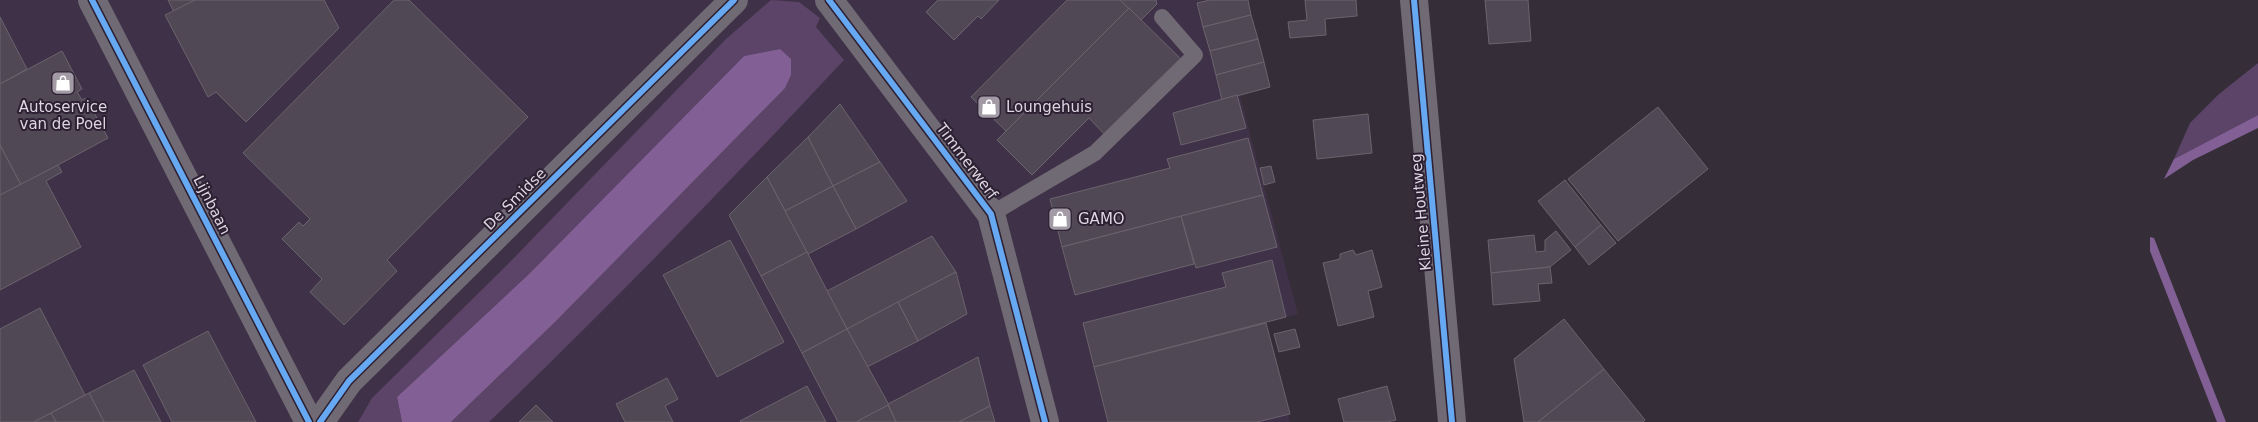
<svg xmlns="http://www.w3.org/2000/svg" width="2258" height="422" font-family="'DejaVu Sans',sans-serif">
	<style>
		.built { fill: #3f3147 }
		.green { fill: #5b4467 }
		.water { fill: #825f94 }
		.building { fill: #514856; stroke: #6a646d }
		.lines { fill: none; stroke-linecap: round; stroke-linejoin: round }
		.lane { stroke: #706a74; stroke-width: 16 }
		.street { stroke: #706a74; stroke-width: 28 }
		.cycleway-casing { stroke: #2c2032; stroke-width: 9 }
		.cycleway { stroke: #66a8f1; stroke-width: 6 }
		.labels { text-anchor: middle; stroke-width: 4; stroke-linejoin: round; paint-order: stroke }
		.poi-label { font-size: 15px; fill: #ddd6e1; stroke: #2c2032; text-anchor: start }
		.street-label { font-size: 15px; fill: #ddd6e1; stroke: #2c2032 }
	</style>
	<rect width="100%" height="100%" fill="#352e38"/>
	<!-- built -->
	<path class="built" d="M0 0H1245L1236 81 1298 314 1266 322 1290 422H0Z"/>
	<!-- green -->
	<g class="green">
		<path d="M771 0 799 2 820 18 816 27 844 60C729 183 611 305 489 422H451L551 326 780 49 744 56 529 274 397 397 402 422H358L372 398 507 265 726 39Z"/>
		<path d="M2258 63V115L2174 159 2190 123 2219 94Z"/>
	</g>
	<!-- water -->
	<g class="water">
		<path d="M780 49 791 59V75L785 88 551 326 451 422H402L397 397 529 274 744 56Z"/>
		<path d="M2258 115V128L2193 160 2164 179 2174 159Z"/>
		<path d="M2150 237 2154 238 2226 422H2217L2150 251Z"/>
	</g>
	<!-- building -->
	<g class="building">
		<path d="M168 0H195L174 12Z"/>
		<path d="M195 0H324L339 28 246 122 216 92 208 97 165 15Z"/>
		<path d="M394 0H409L528 117 387 260 397 271 344 325 310 292 322 279 282 239 299 222 303 226 310 219 243 153Z"/>
		<path d="M938 0H999L981 19 978 16 954 40 926 12Z"/>
		<path d="M1067 0H1120L1129 8 1006 131 971 97Z"/>
		<path d="M1120 0H1156L1157 4 1141 20Z"/>
		<path d="M1210 0H1248L1251 15 1203 27 1197 3Z"/>
		<path d="M1305 0H1356L1357 16 1325 19 1326 35 1290 38 1288 22 1307 20Z"/>
		<path d="M1485 0H1528L1531 41 1489 44Z"/>
		<path d="M1129 8 1181 59 1106 136 1089 118 1032 175 997 140Z"/>
		<path d="M1251 15 1258 39 1210 51 1203 27Z"/>
		<path d="M0 17 27 69 0 84Z"/>
		<path d="M1258 39 1264 62 1216 75 1210 51Z"/>
		<path d="M62 51 82 89 77 92 82 100 86 98 108 138 21 185 0 145V84Z"/>
		<path d="M1264 62 1270 87 1222 100 1216 75Z"/>
		<path d="M1237 95 1246 128 1181 145 1173 113Z"/>
		<path d="M840 104 880 162 833 186 808 137Z"/>
		<path d="M1658 107 1708 169 1618 241 1568 179Z"/>
		<path d="M1368 114 1372 153 1317 159 1313 120Z"/>
		<path d="M808 137 833 186 785 211 767 177Z"/>
		<path d="M1248 138 1263 195 1062 247 1050 199 1170 168 1167 159Z"/>
		<path d="M0 145 21 185 0 195Z"/>
		<path d="M880 162 907 201 856 229 833 186Z"/>
		<path d="M58 165 62 172 46 181 81 247 0 290V195Z"/>
		<path d="M1271 166 1275 182 1264 185 1260 168Z"/>
		<path d="M767 177 807 252 761 276 729 215Z"/>
		<path d="M1565 180 1601 225 1575 247 1538 201Z"/>
		<path d="M833 186 856 229 808 254 785 211Z"/>
		<path d="M1263 195 1277 247 1196 268 1181 216Z"/>
		<path d="M1181 216 1194 264 1075 295 1062 247Z"/>
		<path d="M1601 225 1616 243 1589 265 1575 247Z"/>
		<path d="M1556 231 1571 250 1550 267 1491 273 1488 240 1534 235 1536 252 1545 251V240Z"/>
		<path d="M932 236 956 272 847 329 827 291Z"/>
		<path d="M730 240 784 342 717 377 663 275Z"/>
		<path d="M1353 250 1356 255 1372 250 1382 287 1368 291 1374 317 1338 326 1323 263 1340 259V254Z"/>
		<path d="M807 252 847 329 802 353 761 276Z"/>
		<path d="M1272 260 1286 317 1094 367 1083 323 1226 287 1222 273Z"/>
		<path d="M1550 267 1552 283 1538 284 1540 301 1493 305 1491 273Z"/>
		<path d="M956 272 967 314 918 341 898 302Z"/>
		<path d="M898 302 918 341 867 367 847 329Z"/>
		<path d="M40 308 85 395 34 422H0V329Z"/>
		<path d="M1564 319 1604 369 1538 422H1524L1514 359Z"/>
		<path d="M1266 323 1290 414 1257 422H1108L1094 367Z"/>
		<path d="M847 329 889 405 856 422H838L802 353Z"/>
		<path d="M1295 329 1300 347 1279 352 1274 334Z"/>
		<path d="M208 331 256 422H172L143 365Z"/>
		<path d="M978 357 990 406 959 422H896L888 404Z"/>
		<path d="M1604 369 1645 420 1643 422H1538Z"/>
		<path d="M134 370 161 422H104L89 393Z"/>
		<path d="M667 378 678 399 665 406 673 422H625L616 404Z"/>
		<path d="M807 386 826 422H741L740 421Z"/>
		<path d="M1387 386 1396 420 1387 422H1344L1338 399Z"/>
		<path d="M89 393 104 422H56L51 413Z"/>
		<path d="M536 405 553 422H519Z"/>
		<path d="M888 405 896 422H856Z"/>
		<path d="M990 406 995 422H959Z"/>
		<path d="M51 413 56 422H34Z"/>
	</g>
	<g class="lines">
		<!-- lane -->
		<path class="lane" d="M991 214 1095 153 1195 55 1162 17"/>
		<!-- street -->
		<g class="street">
			<path d="M92 0 309 422"/>
			<path d="M829 0 991 214 1045 422"/>
			<path d="M1414 0 1452 422"/>
			<path d="M320 422 349 381 734 0"/>
		</g>
		<!-- cycleway casing -->
		<g class="cycleway-casing">
			<g id="cycleway">
				<path d="M92 0 309 422"/>
				<path d="M829 0 991 214 1045 422"/>
				<path d="M1414 0 1452 422"/>
				<path d="M320 422 349 381 734 0"/>
			</g>
		</g>
		<!-- cycleway -->
		<use href="#cycleway" class="cycleway"/>
	</g>
	<!-- icons -->
	<defs>
		<g id="shop-square" transform="scale(1.25)"><rect x="-9" y="-9" width="18" height="18" rx="4" fill="#a29ba6" stroke="#2c2032"/><path d="M-5-2.5h2.3a2.7 3.5 0 0 1 5.4 0H5L5.5 6h-11ZM-1.5-2.5h3a1.5 2.3 0 0 0-3 0Z" fill="#fff"/></g>
	</defs>
	<g fill-rule="evenodd">
		<use href="#shop-square" x="63" y="83"/>
		<use href="#shop-square" x="989" y="107"/>
		<use href="#shop-square" x="1060" y="219"/>
	</g>
	<g class="labels">
		<!-- poi labels -->
		<g class="poi-label">
			<text x="63" y="112" text-anchor="middle">Autoservice<tspan x="63" dy="17">van de Poel</tspan></text>
			<text x="1006" y="112">Loungehuis</text>
			<text x="1078" y="224">GAMO</text>
		</g>
		<!-- street labels -->
		<g class="street-label">
			<text transform="translate(967 161) rotate(53)" y="5">Timmerwerf</text>
			<text transform="translate(515 199) rotate(-45)" y="5">De Smidse</text>
			<text transform="translate(212 205) rotate(63)" y="5">Lijnbaan</text>
			<text transform="translate(1421 212) rotate(-95)" y="5">Kleine Houtweg</text>
		</g>
	</g>
</svg>
